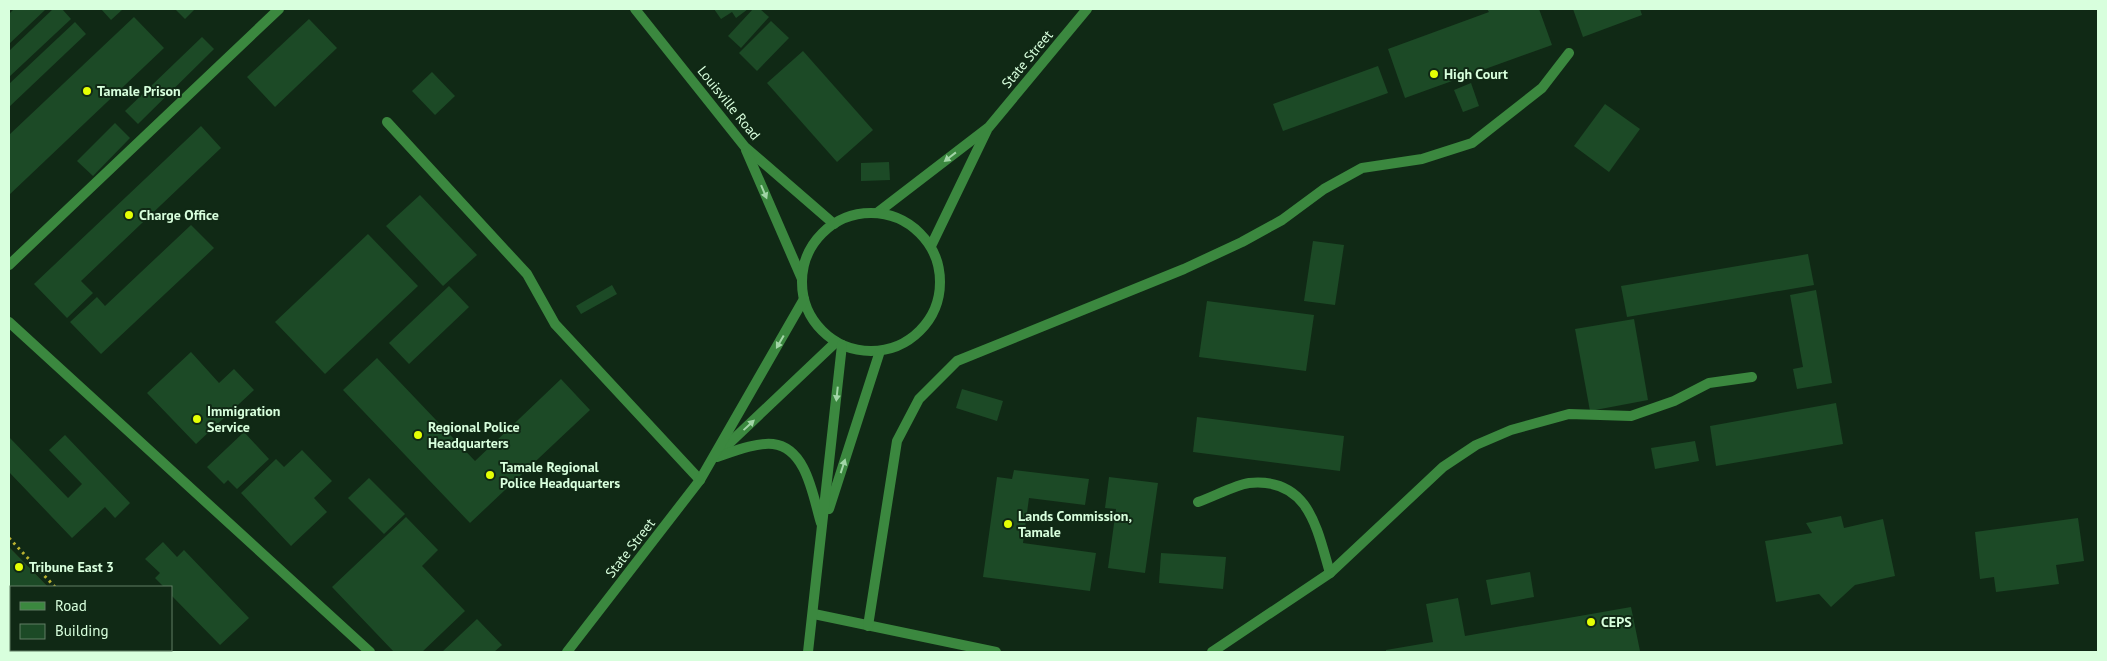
<svg xmlns="http://www.w3.org/2000/svg" width="2107" height="661" font-family="'PT Sans',sans-serif">
	<style>
		.green { fill: #333213 }
		.building { fill: #1c4a26 }
		.lines { fill: none; stroke-linecap: round; stroke-linejoin: round }
		.path { stroke: #bcb430; stroke-width: 3; stroke-dasharray: 2.5 4; stroke-linecap: butt }
		.service { stroke: #3b883f; stroke-width: 10 }
		.minor { stroke: #3b883f; stroke-width: 10 }
		.tertiary { stroke: #3b883f; stroke-width: 10 }
		.oneway { fill: #a1d5a6 }
		.poi-dot { fill: #e4ff04; stroke: #102915; stroke-width: 2 }
		.labels { text-anchor: middle; stroke-width: 4; stroke-linejoin: round; paint-order: stroke }
		.street-label { font-size: 14px; fill: #d8ffdd; stroke: #102915 }
		.poi-label { font-size: 14px; font-weight: bold; fill: #d8ffdd; stroke: #102915; text-anchor: start }
	</style>
	<rect width="100%" height="100%" fill="#102915"/>
	<!-- green -->
	<path class="green" d="M9 547 48 587H11V650H55V652H9Z"/>
	<!-- building -->
	<g class="building">
		<path d="M14 9H46L9 44V14Z"/>
		<path d="M53 9H62L71 19 9 77V51Z"/>
		<path d="M101 9H123L111 20Z"/>
		<path d="M175 9H195L185 19Z"/>
		<path d="M714 9H748L736 18 732 12 721 19Z"/>
		<path d="M753 9H760L769 17 741 48 728 36Z"/>
		<path d="M1487 9H1539L1552 45 1405 98 1388 49 1489 12Z"/>
		<path d="M1573 9H1640L1642 15 1583 37Z"/>
		<path d="M134 17 164 48 9 195V135Z"/>
		<path d="M309 19 337 48 275 107 247 77Z"/>
		<path d="M771 21 789 38 757 71 739 53Z"/>
		<path d="M75 22 86 34 9 107V84Z"/>
		<path d="M202 37 214 49 138 124 125 111Z"/>
		<path d="M803 51 873 130 837 162 767 83Z"/>
		<path d="M1378 66 1388 93 1283 131 1273 104Z"/>
		<path d="M432 72 455 96 435 115 412 91Z"/>
		<path d="M1471 83 1479 106 1463 112 1454 90Z"/>
		<path d="M1605 104 1640 129 1609 172 1574 146Z"/>
		<path d="M115 123 130 138 93 176 77 161Z"/>
		<path d="M201 126 221 148 81 281 93 293 67 318 34 284Z"/>
		<path d="M889 162 890 180 861 181V163Z"/>
		<path d="M420 195 477 255 443 286 386 226Z"/>
		<path d="M191 225 214 248 101 354 70 322 97 297 105 306Z"/>
		<path d="M368 234 418 286 325 374 275 322Z"/>
		<path d="M1313 241 1344 245 1335 305 1304 301Z"/>
		<path d="M1808 254 1814 285 1627 317 1621 286Z"/>
		<path d="M612 285 617 294 581 314 576 306Z"/>
		<path d="M449 286 469 307 409 364 389 343Z"/>
		<path d="M1816 290 1832 383 1797 389 1793 369 1803 367 1790 295Z"/>
		<path d="M1207 301 1314 315 1306 371 1199 357Z"/>
		<path d="M1634 319 1648 400 1590 411 1575 329Z"/>
		<path d="M191 352 219 383 234 369 254 390 196 444 147 393Z"/>
		<path d="M377 358 475 461 561 379 590 410 470 523 343 390Z"/>
		<path d="M962 389 1003 401 997 421 956 408Z"/>
		<path d="M1836 403 1843 444 1716 466 1710 426Z"/>
		<path d="M1197 417 1344 436 1340 471 1193 452Z"/>
		<path d="M244 432 269 459 237 489 228 480 224 484 207 467Z"/>
		<path d="M65 435 130 503 115 518 105 507 72 538 9 472V437L68 498 82 484 49 450Z"/>
		<path d="M1695 441 1699 461 1655 469 1651 448Z"/>
		<path d="M302 450 332 481 314 498 327 512 291 546 241 493 276 459 284 467Z"/>
		<path d="M1014 470 1089 479 1085 505 1029 498 1023 543 1096 553 1090 591 983 577 997 477 1012 479Z"/>
		<path d="M1109 477 1158 483 1145 573 1108 568 1116 509 1105 508Z"/>
		<path d="M369 478 405 514 384 534 348 498Z"/>
		<path d="M1841 516 1844 528 1883 519 1895 576 1855 585 1831 607 1819 594 1776 602 1765 541 1812 533 1806 523Z"/>
		<path d="M406 517 438 550 422 566 465 611 422 652H394L332 587Z"/>
		<path d="M2078 518 2084 561 2056 565 2059 584 1996 592 1994 577 1980 579 1975 532Z"/>
		<path d="M163 542 177 557 184 550 249 618 220 645 171 595V587H164L155 578 160 573 145 559Z"/>
		<path d="M9 547 48 587H11V596L9 593Z"/>
		<path d="M1161 553 1226 557 1223 589 1159 583Z"/>
		<path d="M1530 572 1534 597 1491 605 1486 580Z"/>
		<path d="M1458 598 1465 636 1631 607 1640 651 1386 652V650L1433 642 1426 604Z"/>
		<path d="M477 619 502 645 494 652H442Z"/>
		<path d="M138 650H163L160 652H141Z"/>
	</g>
	<g class="lines">
		<!-- path -->
		<path class="path" d="M9 538 55 587"/>
		<!-- service -->
		<g class="service">
			<path d="M387 122 527 274 555 324 700 480"/>
			<path d="M1198 502C1213 497 1235 485 1249 483 1309 477 1317 529 1330 573"/>
		</g>
		<!-- minor -->
		<g class="minor">
			<path d="M635 9 745 147 834 224"/>
			<path d="M746 150 802 279"/>
			<path d="M9 265 279 9"/>
			<path d="M9 322 370 652"/>
			<path d="M814 614 996 652"/>
			<path d="M868 626 897 441 919 399 957 361 1184 269 1242 242 1282 220 1324 189 1362 168 1422 159 1472 143 1542 88 1569 53"/>
			<path d="M1212 652 1330 573 1443 467 1476 445 1511 430 1569 414 1631 416 1674 401 1709 383 1752 377"/>
		</g>
		<!-- tertiary -->
		<g class="tertiary">
			<path d="M877 213 989 127 1087 9"/>
			<circle cx="871" cy="282" r="69"/>
			<path d="M931 246 987 130"/>
			<path d="M721 451 836 342"/>
			<path d="M717 457C732 452 757 442 773 444 807 448 813 497 821 523"/>
			<path d="M829 509 880 351"/>
			<path d="M567 652 700 480 804 299"/>
			<path d="M808 652 842 345"/>
		</g>
	</g>
	<!-- one-way arrows -->
	<defs><path id="oneway-solid" d="M-6-.8H1V-3.2L6.5 0L1 3.2V.8H-6Z" transform="scale(1.25)"/></defs>
	<g class="oneway">
		<use href="#oneway-solid" transform="translate(950 157) rotate(142)"/>
		<use href="#oneway-solid" transform="translate(764 192) rotate(67)"/>
		<use href="#oneway-solid" transform="translate(780 342) rotate(120)"/>
		<use href="#oneway-solid" transform="translate(837 394) rotate(96)"/>
		<use href="#oneway-solid" transform="translate(749 425) rotate(-43)"/>
		<use href="#oneway-solid" transform="translate(843 466) rotate(-72)"/>
	</g>
	<!-- markers -->
	<g class="poi-dot">
		<circle cx="1434" cy="74" r="5"/>
		<circle cx="87" cy="91" r="5"/>
		<circle cx="129" cy="215" r="5"/>
		<circle cx="197" cy="419" r="5"/>
		<circle cx="418" cy="435" r="5"/>
		<circle cx="490" cy="475" r="5"/>
		<circle cx="1008" cy="524" r="5"/>
		<circle cx="19" cy="567" r="5"/>
		<circle cx="1591" cy="622" r="5"/>
	</g>
	<g class="labels">
		<!-- street labels -->
		<g class="street-label">
			<text transform="translate(1027 59) rotate(-50)" y="5">State Street</text>
			<text transform="translate(729 103) rotate(51)" y="5">Louisville Road</text>
			<text transform="translate(630 548) rotate(-52)" y="5">State Street</text>
		</g>
		<!-- poi labels -->
		<g class="poi-label">
			<text x="1444" y="79">High Court</text>
			<text x="97" y="96">Tamale Prison</text>
			<text x="139" y="220">Charge Office</text>
			<text x="207" y="416">Immigration<tspan x="207" dy="16">Service</tspan></text>
			<text x="428" y="432">Regional Police<tspan x="428" dy="16">Headquarters</tspan></text>
			<text x="500" y="472">Tamale Regional<tspan x="500" dy="16">Police Headquarters</tspan></text>
			<text x="1018" y="521">Lands Commission,<tspan x="1018" dy="16">Tamale</tspan></text>
			<text x="29" y="572">Tribune East 3</text>
			<text x="1601" y="627">CEPS</text>
		</g>
	</g>
	<!-- border -->
	<rect width="2107" height="661" fill="none" stroke="#d8ffdd" stroke-width="20"/>
	<!-- legend -->
	<rect x="10" y="586" width="162" height="65" fill="#102915" stroke="#607f65"/>
	<rect x="20" y="602" width="25" height="8" fill="#3b883f" stroke="#607f65"/>
	<text x="55" y="611" font-size="15" fill="#d8ffdd">Road</text>
	<rect x="20" y="624" width="25" height="15" fill="#1c4a26" stroke="#607f65"/>
	<text x="55" y="636" font-size="15" fill="#d8ffdd">Building</text>
</svg>
